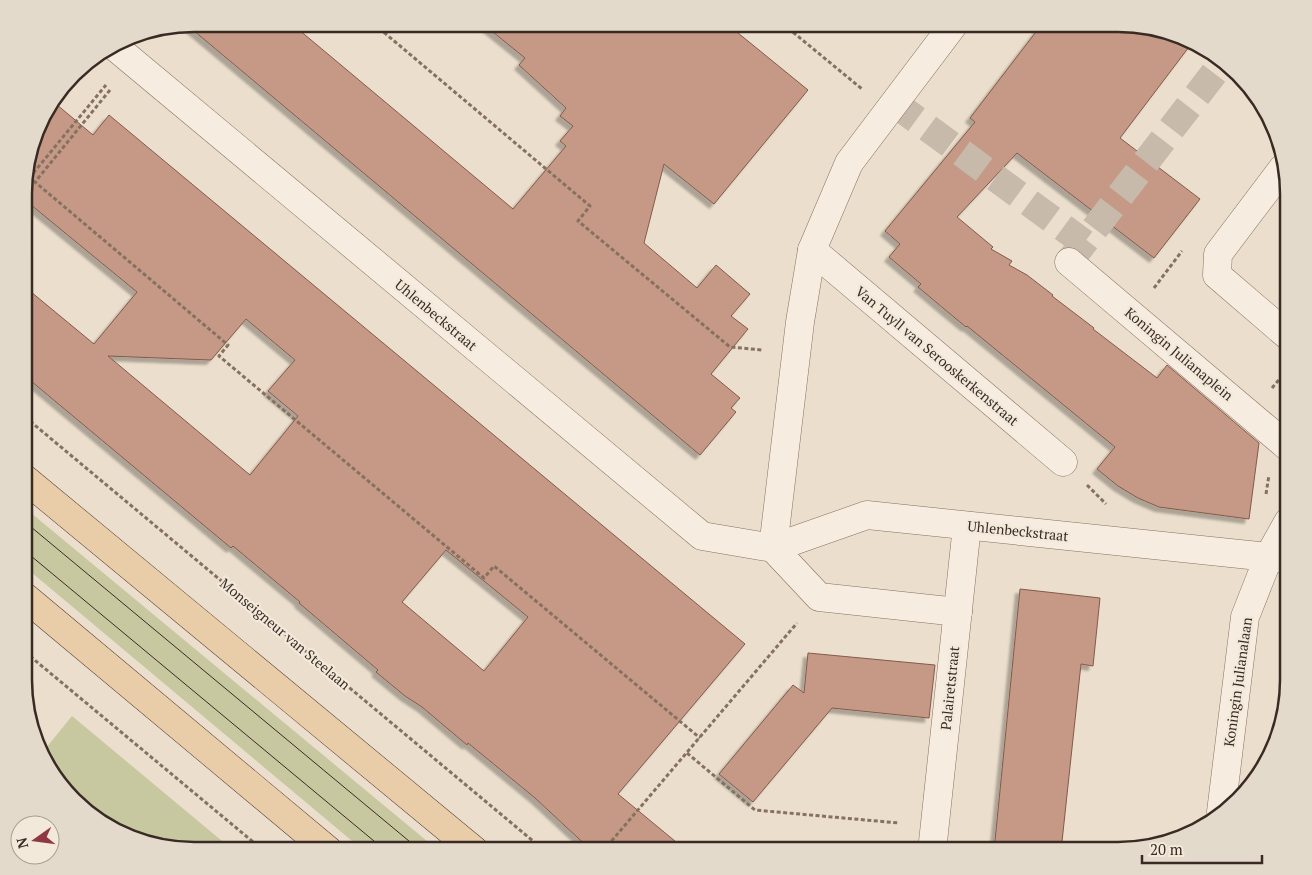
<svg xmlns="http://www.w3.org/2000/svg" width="1312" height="875" font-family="'PT Serif',serif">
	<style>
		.green { fill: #c8c8a0 }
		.building { fill: #c59986; stroke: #835a4a; fill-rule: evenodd; filter: url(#shadow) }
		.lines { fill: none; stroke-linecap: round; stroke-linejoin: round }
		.minor-tunnel { stroke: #c7baaa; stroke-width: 28; stroke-dasharray: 28 14; stroke-linecap: butt }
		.minor-casing { stroke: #867161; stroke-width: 29 }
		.major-casing { stroke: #554035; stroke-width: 29 }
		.path { stroke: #867161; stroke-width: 3; stroke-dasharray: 4 2.5; stroke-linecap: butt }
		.minor { stroke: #f6ecdf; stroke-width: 28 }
		.major { stroke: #e9cda9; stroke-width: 28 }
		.tram { stroke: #392b23; stroke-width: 1 }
		.labels { text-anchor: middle; stroke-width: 4.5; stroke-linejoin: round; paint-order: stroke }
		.street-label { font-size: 14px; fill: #392b23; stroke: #f3e9db }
		.rim { fill: none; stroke: #392b23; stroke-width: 2.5 }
	</style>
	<defs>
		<filter id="shadow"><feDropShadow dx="-4.5" dy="4.5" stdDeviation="1" flood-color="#0004"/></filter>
	</defs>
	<rect width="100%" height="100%" fill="#ebdecc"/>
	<!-- green -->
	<g class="green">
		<path d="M25 508 439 851H364L25 567Z"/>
		<path d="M72 716 234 851H194L140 842 99 822 47 766 42 753Z"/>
	</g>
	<!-- building -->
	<g class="building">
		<path d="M194 24H292L513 209 566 146 560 141 573 126 560 116 566 108 519 65 525 58 483 24H727L808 90 714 204 664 164 644 243 697 288 716 265 750 294 731 316 748 329 711 374 740 398 731 408 736 412 700 455 187 25Z"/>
		<path d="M1042 24H1118L1172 33 1192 43 1120 138 1200 199 1154 258 1017 153 957 217 993 247 991 249 1012 261 1009 265 1027 275 1053 295 1052 296 1094 328 1093 329 1157 378 1167 365 1259 443 1249 519 1159 507 1138 498 1118 486 1097 469 1115 447 967 326 966 327 943 308 918 287 921 284 889 257 900 244 885 231 975 122 970 118Z"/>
		<path d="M56 104 93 135 109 115 745 644 618 794 687 851H592L535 798 468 743 467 745 422 707 405 696 376 672 378 670 299 603 300 602 233 546 231 548 25 376V287L94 344 137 292 25 200V172L40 124ZM246 319 295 360 268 391 298 416 250 475 108 356 211 360ZM446 550 528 617 484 671 402 602Z"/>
		<path d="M1020 589 1100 598 1093 666 1081 664 1061 851H994Z"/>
		<path d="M808 653 935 665 929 718 832 708 753 802 719 774 793 685 804 693Z"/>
	</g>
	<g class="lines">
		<!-- minor-tunnel -->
		<g class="minor-tunnel">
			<path d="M894 103 1084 243"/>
			<path d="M1069 262 1222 63"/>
		</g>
		<!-- minor casing -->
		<g class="minor-casing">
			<g id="minor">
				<path d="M114 46 702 536 773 548 867 515 1288 559"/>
				<path d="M1283 168 1218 254 1217 275 1288 336"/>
				<path d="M812 250 1063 462"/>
				<path d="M1069 262 1288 447"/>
				<path d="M773 548 800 322 812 250 849 163 954 24"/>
				<path d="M773 548 819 597 958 612"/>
				<path d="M1221 812 1245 617 1269 556 1288 522"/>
				<path d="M932 851 967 526"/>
			</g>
		</g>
		<!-- major casing -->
		<g class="major-casing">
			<g id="major">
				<path d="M25 479 475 851"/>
				<path d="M25 597 329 851"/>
			</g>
		</g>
		<!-- path -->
		<g class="path">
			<path d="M343 24 348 28 352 24"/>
			<path d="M374 24 590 206 578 221 730 347 762 350"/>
			<path d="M783 24 862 89"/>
			<path d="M110 90 35 182 228 345 219 356 484 578 494 566 700 738"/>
			<path d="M25 183 106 85"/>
			<path d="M1154 288 1182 251"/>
			<path d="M1272 388 1287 370"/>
			<path d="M25 417 545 851"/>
			<path d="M1087 485 1106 504"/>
			<path d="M1266 494 1269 475"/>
			<path d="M25 652 264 851"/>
			<path d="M687 753 755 810 899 823"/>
			<path d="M603 851 797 623"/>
		</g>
		<!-- minor -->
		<use href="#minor" class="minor"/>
		<!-- major -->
		<use href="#major" class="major"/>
		<!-- tram -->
		<g class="tram">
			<path d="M25 522 421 851"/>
			<path d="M25 551 386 851"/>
		</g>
	</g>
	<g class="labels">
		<!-- street labels -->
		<g class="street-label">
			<text transform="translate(436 315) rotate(40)" y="5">Uhlenbeckstraat</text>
			<text transform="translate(1179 354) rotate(40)" y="5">Koningin Julianaplein</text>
			<text transform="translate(937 356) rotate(40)" y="5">Van Tuyll van Serooskerkenstraat</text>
			<text transform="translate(1018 531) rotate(6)" y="5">Uhlenbeckstraat</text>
			<text transform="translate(285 634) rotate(40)" y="5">Monseigneur van Steelaan</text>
			<text transform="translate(1238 682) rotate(-82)" y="5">Koningin Julianalaan</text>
			<text transform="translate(950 688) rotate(-84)" y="5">Palairetstraat</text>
		</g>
	</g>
	<!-- crop -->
	<path d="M0 0H1312V875H0ZM194 32H1118A162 162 0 0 1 1280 194V680A162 162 0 0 1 1118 842H194A162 162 0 0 1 32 680V194A162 162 0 0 1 194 32Z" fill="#e4dacc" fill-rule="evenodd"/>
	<path class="rim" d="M194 32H1118A162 162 0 0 1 1280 194V680A162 162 0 0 1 1118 842H194A162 162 0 0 1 32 680V194A162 162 0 0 1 194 32Z"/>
	<!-- north arrow -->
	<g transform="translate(35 840) rotate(256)"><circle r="24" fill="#f3e9db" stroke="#a99d91"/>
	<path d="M0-4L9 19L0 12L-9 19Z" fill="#8f3843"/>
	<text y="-8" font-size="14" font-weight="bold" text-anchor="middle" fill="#392b23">N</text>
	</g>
	<!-- scale -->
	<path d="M1142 855v8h120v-8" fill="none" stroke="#392b23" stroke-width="2.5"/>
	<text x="1150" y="855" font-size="15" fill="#392b23" stroke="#f3e9db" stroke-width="4" paint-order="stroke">20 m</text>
</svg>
